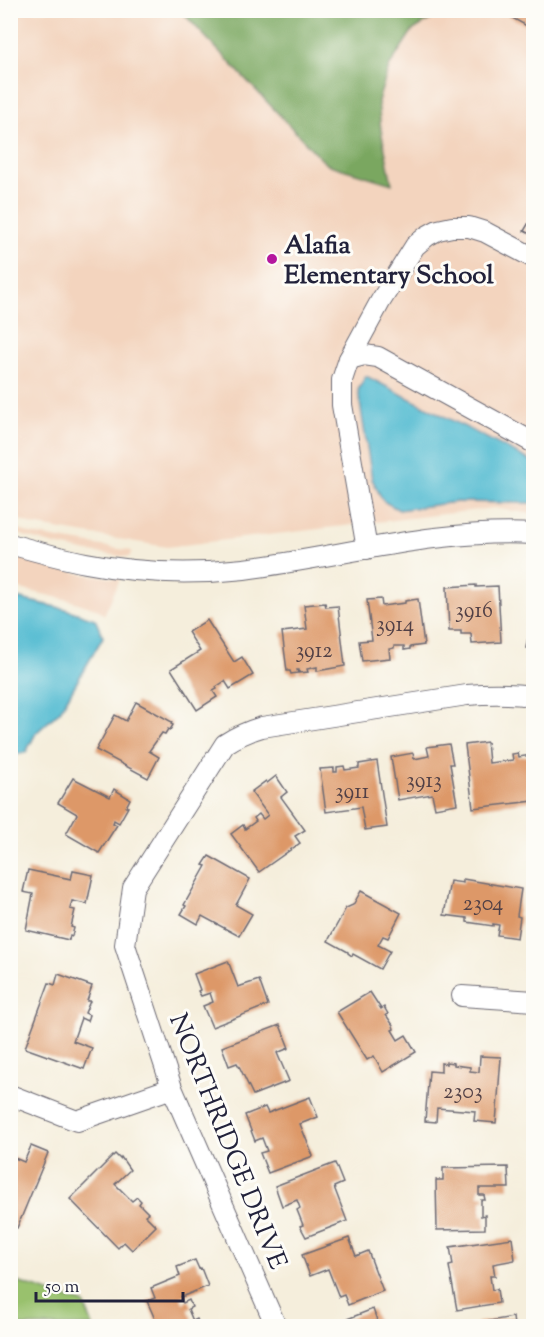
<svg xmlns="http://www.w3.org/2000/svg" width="544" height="1337" font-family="'Sorts Mill Goudy',serif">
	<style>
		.built { fill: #f3d4be }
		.green { fill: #99c16d; stroke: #5e7254; stroke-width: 1.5 }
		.forest { fill: #7aa760; stroke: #4e644e; stroke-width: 1.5 }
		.water { fill: #53bbd1; stroke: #3a6e86; stroke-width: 1.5 }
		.building { fill: #dd9868 }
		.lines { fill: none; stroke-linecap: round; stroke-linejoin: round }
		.minor-casing { stroke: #6c6973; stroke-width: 22 }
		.minor { stroke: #fff; stroke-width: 20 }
		.poi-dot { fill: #b5179e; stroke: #fdfcf7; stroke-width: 2 }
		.labels { text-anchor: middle; stroke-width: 6; stroke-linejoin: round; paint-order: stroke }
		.number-label { font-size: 22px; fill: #514046 }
		.poi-label { font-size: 26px; font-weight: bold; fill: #22223b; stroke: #fdfcf7; text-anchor: start }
		.street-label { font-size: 26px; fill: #22223b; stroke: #fdfcf7 }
	</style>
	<rect width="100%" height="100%" fill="#fdfcf7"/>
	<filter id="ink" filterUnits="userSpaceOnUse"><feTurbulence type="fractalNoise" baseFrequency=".0167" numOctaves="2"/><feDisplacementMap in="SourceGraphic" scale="12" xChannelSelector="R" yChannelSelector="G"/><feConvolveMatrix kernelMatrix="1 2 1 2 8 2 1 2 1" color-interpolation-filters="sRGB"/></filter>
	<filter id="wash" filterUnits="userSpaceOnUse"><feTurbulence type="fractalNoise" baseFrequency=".008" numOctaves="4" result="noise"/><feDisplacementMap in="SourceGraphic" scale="24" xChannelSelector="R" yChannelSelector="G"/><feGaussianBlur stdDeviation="1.35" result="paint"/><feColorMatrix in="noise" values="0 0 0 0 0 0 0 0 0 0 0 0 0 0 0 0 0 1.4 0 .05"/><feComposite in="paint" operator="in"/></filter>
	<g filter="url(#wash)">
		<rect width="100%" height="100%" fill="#f5eedc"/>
		<!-- built -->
		<g class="built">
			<path d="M10 11H533V514L494 508 167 547 32 525 11 516Z"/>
			<path d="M11 526 30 534 132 551 129 557 88 552 51 544 15 533 11 532Z"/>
			<path d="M11 555 44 565 82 574 120 579 104 615 99 610 69 600 11 587Z"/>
		</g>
		<!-- green -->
		<path class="green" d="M11 1280 84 1303 93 1326H11Z"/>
		<!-- forest -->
		<path class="forest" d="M181 11H444L412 31 389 67 378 101 381 130 392 184 326 164Z"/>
		<!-- water -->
		<g class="water">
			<path d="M366 376 533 462V503L456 502 399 510 383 501 372 479 358 390Z"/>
			<path d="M11 597 65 609 95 619 103 637 60 711 36 733 26 752 14 755 10 749Z"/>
		</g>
		<g id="blocks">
			<!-- building -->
			<g class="building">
				<path d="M498 10H534V30Z"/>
				<path d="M534 214V236L524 231Z"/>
				<path d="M476 585V587L498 586 501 642 472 644 471 634H461V631H449L447 587Z"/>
				<path d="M381 599 382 606 405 603V601L418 599 424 645 410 647V649L404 650V646H394V648L389 649 390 658 362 661 359 641 372 640 367 600Z"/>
				<path d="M325 603 326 607 338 606 345 666 317 671V667L307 669 308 672 299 673V670H297L298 673 291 674 290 671H287L282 632 307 629 304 605Z"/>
				<path d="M532 615H534V649L526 648Z"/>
				<path d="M207 620 234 662 242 657 253 675 230 689 225 681 216 687 217 689 213 691 217 697 197 710 171 669 200 651 188 632Z"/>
				<path d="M136 702 172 722 171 724 173 725 170 730 168 729 165 734 162 733 149 751 159 757 148 778 96 750 115 715 126 721Z"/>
				<path d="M487 742 489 763 513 760 512 754 518 753 519 757 531 755 532 759 534 758V801L473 808 465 745Z"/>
				<path d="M449 744 453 764H450L457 804 435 808 432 794 398 800 391 757 413 753 414 759 429 756 427 747Z"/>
				<path d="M377 761 387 827 365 830 361 807 326 812 320 769 334 768V772H337V767L344 766 345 770 359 768V764Z"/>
				<path d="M276 776 287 792 281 797 305 830 295 836 300 843 259 872 231 834 243 825 245 829 256 821 254 818 259 814 263 819 268 815 251 792 266 781 267 783Z"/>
				<path d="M73 778 110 797 114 789 130 799 126 807H128L119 823 114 820 113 823 117 825 99 853 66 834 77 814 58 803Z"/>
				<path d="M209 856 250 879 236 905 252 914 239 936 202 916 198 924 181 914 186 906 184 905 206 866 203 865Z"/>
				<path d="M28 870 71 879 73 871 93 875 87 904 72 901 70 909 75 910 71 927 74 928 72 936 70 935 69 940 26 930 33 894 23 892Z"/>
				<path d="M463 879 521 889 517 916 520 917 517 938 497 935 499 925 493 924V926L467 922V918L444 915 450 881 463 883Z"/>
				<path d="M361 891 401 913 388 938 383 936 378 945 390 951 380 969 353 954 352 956 348 953V952L328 941 346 908 353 905Z"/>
				<path d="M228 961 238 987 259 980 268 1005 212 1027 203 1006 213 1002 210 993 201 996 198 991 200 990 194 974Z"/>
				<path d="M58 974 92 986 87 1001H90L85 1013 89 1015 87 1021 81 1018 73 1041 92 1048 84 1069 25 1048 49 983 55 985Z"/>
				<path d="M370 992 381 1009 384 1007 388 1014 386 1015 393 1025 394 1029 392 1030 398 1040 406 1035 416 1052 383 1072 374 1056 367 1060 337 1012Z"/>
				<path d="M280 1025 289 1048 277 1053 289 1081 253 1095 240 1068 237 1063 229 1066 222 1047Z"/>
				<path d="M480 1056 501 1057 496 1123 474 1121 475 1111 437 1108 436 1122 425 1121 429 1071 441 1072V1063L446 1064V1062L454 1063V1065L470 1067V1071L479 1072Z"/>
				<path d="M310 1097 318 1117 300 1124 313 1156 268 1173 260 1153 267 1151 262 1138 255 1141 245 1115 265 1107 268 1113Z"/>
				<path d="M31 1146 48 1153 17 1228 10 1225V1156L24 1162Z"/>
				<path d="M115 1154 120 1159 121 1157 130 1170 115 1184 132 1201 137 1197 141 1201 139 1204 148 1213 145 1215 156 1226 132 1250 124 1242 118 1248 70 1199Z"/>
				<path d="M335 1163 343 1183 334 1187 347 1221 306 1237 300 1226 303 1225 297 1210 300 1208 297 1200 282 1206 275 1186Z"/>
				<path d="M508 1167 509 1188H479V1195H484L485 1200H481V1216L485 1215V1229L437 1230 436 1180H443V1168Z"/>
				<path d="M349 1238 356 1256 368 1251 383 1291 348 1305 344 1295 339 1297 328 1269 310 1276 302 1255Z"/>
				<path d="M512 1238 515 1260 493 1264 495 1276H490L492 1290 497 1289 499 1303 457 1310 449 1266 453 1265 450 1247Z"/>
				<path d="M195 1260 199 1269 201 1268 208 1286 181 1297 183 1303 189 1300 192 1307 188 1309 193 1321 197 1319 200 1326H158L147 1301 155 1298 151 1288 180 1276 177 1267Z"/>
				<path d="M373 1309 379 1326H329Z"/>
				<path d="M513 1317 514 1326H478L477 1323Z"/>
			</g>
		</g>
	</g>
	<g filter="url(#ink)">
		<use href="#blocks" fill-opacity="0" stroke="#6c6973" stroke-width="1.5"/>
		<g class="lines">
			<!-- minor casing -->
			<g class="minor-casing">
				<g id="minor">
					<path d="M349 359 364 355 378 357 534 443"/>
					<path d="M10 544C35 551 60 558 86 563 137 573 192 575 244 569 340 557 437 528 534 534"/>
					<path d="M367 549 342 405V380L349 359 380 302 415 246 427 236 438 230 452 227H469L485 232 534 258"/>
					<path d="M462 996 534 1001"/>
					<path d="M10 1095 77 1121 172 1088"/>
					<path d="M276 1326 172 1088 125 945 133 888 225 744C237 736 248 731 262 727L467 695C490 693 511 693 534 696"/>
				</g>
			</g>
			<!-- minor -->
			<use href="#minor" class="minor"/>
		</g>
	</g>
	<!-- markers -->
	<circle class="poi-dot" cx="272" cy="259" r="6"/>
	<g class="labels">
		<!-- number labels -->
		<g class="number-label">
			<text x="474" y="617">3916</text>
			<text x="395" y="631">3914</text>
			<text x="314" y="657">3912</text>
			<text x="424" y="787">3913</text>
			<text x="352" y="798">3911</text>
			<text x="483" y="910">2304</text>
			<text x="463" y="1098">2303</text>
		</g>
		<!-- poi labels -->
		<g class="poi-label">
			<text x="284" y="253">Alafia<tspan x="284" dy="30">Elementary School</tspan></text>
		</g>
		<!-- street labels -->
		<g class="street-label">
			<text transform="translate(229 1141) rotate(68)" y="9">NORTHRIDGE DRIVE</text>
		</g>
	</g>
	<!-- margin -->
	<rect width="544" height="1337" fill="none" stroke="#fdfcf7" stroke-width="36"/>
	<!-- scale -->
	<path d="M36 1292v9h147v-9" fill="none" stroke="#22223b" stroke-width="3"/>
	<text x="45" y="1292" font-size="18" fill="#22223b" stroke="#fdfcf7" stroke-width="4.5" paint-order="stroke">50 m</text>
</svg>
